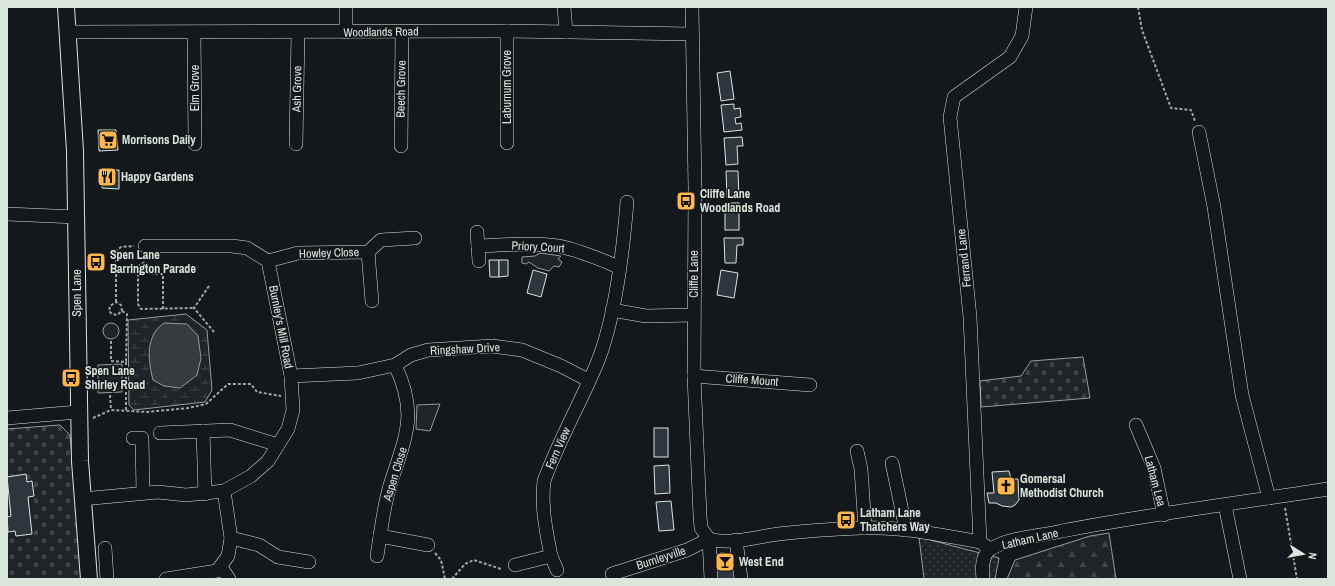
<svg xmlns="http://www.w3.org/2000/svg" width="1335" height="586" font-family="'Archivo Narrow',sans-serif">
	<style>
		.grass { fill: url(#grass-dots); stroke: #939e99 }
		.forest { fill: url(#forest-firs); stroke: #939e99 }
		.wetland { fill: url(#wetland-marsh); stroke: #939e99 }
		.cemetery { fill: url(#cemetery-stones); stroke: #939e99 }
		.green { fill: #202428; stroke: #939e99 }
		.water { fill: #363b3e; stroke: #939e99 }
		.building { fill: #2c363c; stroke: #d8e6dc }
		.lines { fill: none; stroke-linecap: round; stroke-linejoin: round }
		.minor-casing { stroke: #d8e6dc; stroke-width: 14 }
		.major-casing { stroke: #d8e6dc; stroke-width: 18 }
		.path { stroke: #9da8a2; stroke-width: 2; stroke-dasharray: 3 2; stroke-linecap: butt }
		.minor { stroke: #14181c; stroke-width: 13 }
		.major { stroke: #14181c; stroke-width: 16 }
		.labels { text-anchor: middle; stroke-width: 3; stroke-linejoin: round; paint-order: stroke }
		.street-label { font-size: 12px; fill: #d8e6dc; stroke: #14181c }
		.poi-label { font-size: 12px; font-weight: bold; fill: #d8e6dc; stroke: #14181c; text-anchor: start }
	</style>
	<defs>
		<pattern id="grass-dots" width="8" height="8" patternUnits="userSpaceOnUse"><rect width="8" height="8" fill="#202428"/><path d="M2 2h.1M6 6h.1" fill="none" stroke="#404447" stroke-width="1.8" stroke-linecap="round"/></pattern>
		<pattern id="forest-firs" width="22" height="20" patternUnits="userSpaceOnUse"><rect width="22" height="20" fill="#202428"/><path d="M5 1l3.5 6h-7zM16 11l3.5 6h-7z" fill="#404447"/></pattern>
		<pattern id="wetland-marsh" width="20" height="14" patternUnits="userSpaceOnUse"><rect width="20" height="14" fill="#202428"/><path d="M1 5h8M5 5V1M11 12h8M15 12V8" fill="none" stroke="#404447"/></pattern>
		<pattern id="cemetery-stones" width="16" height="16" patternUnits="userSpaceOnUse"><rect width="16" height="16" fill="#202428"/><path d="M2 7V4a2 2 0 0 1 4 0v3zM10 15v-3a2 2 0 0 1 4 0v3z" fill="#404447"/></pattern>
	</defs>
	<rect width="100%" height="100%" fill="#14181c"/>
	<!-- grass -->
	<path class="grass" d="M919 537 999 558 995 579H924Z"/>
	<!-- forest -->
	<path class="forest" d="M1109 533 1116 579H1007L1015 560 1090 536Z"/>
	<!-- wetland -->
	<path class="wetland" d="M186 314 207 330 212 390 205 402 134 410 129 405 128 320Z"/>
	<!-- cemetery -->
	<g class="cemetery">
		<path d="M1083 357 1090 398 981 407 980 381 1021 376 1031 361Z"/>
		<path d="M60 425 70 435 82 579H7V429Z"/>
	</g>
	<!-- green -->
	<g class="green">
		<path d="M540 253 561 256 558 259 562 262 559 267 554 266 549 271 538 268 529 262 526 264 522 263V257L535 256Z"/>
		<circle cx="111" cy="331" r="8"/>
		<path d="M122 364V392L98 393V365Z"/>
		<path d="M440 404 430 431 416 429 417 405Z"/>
	</g>
	<!-- water -->
	<path class="water" d="M164 323 187 324 198 336 201 358 197 375 180 388 164 386 153 380C148 360 145 336 164 323Z"/>
	<!-- building -->
	<g class="building">
		<path d="M730 71 734 99 721 101 717 73Z"/>
		<path d="M734 104V109L740 108 741 117 735 118 736 124 741 123 742 130 724 132 721 105Z"/>
		<path d="M98 130H116L118 150 99 151Z"/>
		<path d="M742 137 743 146H737L738 164 726 165 724 138Z"/>
		<path d="M119 170V189L102 188 101 171Z"/>
		<path d="M726 171H738L739 198H727Z"/>
		<rect x="725" y="203" width="14" height="27"/>
		<path d="M724 238H743V245H737L736 263H725Z"/>
		<path d="M489 260H499V277H490Z"/>
		<path d="M499 260H508V276L499 277Z"/>
		<path d="M533 270 547 274 541 297 527 293Z"/>
		<path d="M721 270 738 273 734 298 717 295Z"/>
		<rect x="654" y="428" width="14" height="29"/>
		<path d="M669 465 670 493 655 494 654 466Z"/>
		<path d="M1009 471 1011 479H1018L1019 500 1015 505 1011 507 1002 506 996 503H989L987 493H994L992 472Z"/>
		<path d="M26 474 27 482 32 481 34 496 28 497 32 534 16 536 15 531 8 532 7 517 11 516 7 477Z"/>
		<path d="M671 501 674 530 659 531 656 502Z"/>
		<path d="M720 553 734 554 737 579H717L715 556 721 555Z"/>
	</g>
	<g class="lines">
		<!-- minor casing -->
		<g class="minor-casing">
			<g id="minor">
				<path d="M346 7V32"/>
				<path d="M564 7 566 32"/>
				<path d="M692 7 695 189 694 376 700 516 701 528 709 539"/>
				<path d="M507 31V143"/>
				<path d="M69 32 507 31 692 34"/>
				<path d="M194 32 195 144"/>
				<path d="M1199 132 1214 207 1242 395 1269 498"/>
				<path d="M296 144 298 33"/>
				<path d="M401 146 402 32"/>
				<path d="M7 214 77 217"/>
				<path d="M477 232 479 261"/>
				<path d="M478 246C504 245 532 242 558 246 579 250 599 259 619 267"/>
				<path d="M368 252 372 301"/>
				<path d="M268 261 298 253 368 252 381 240 415 238"/>
				<path d="M612 310 646 316 694 315"/>
				<path d="M395 365C418 413 406 436 391 482 385 500 383 518 380 536L428 545"/>
				<path d="M291 376 358 373 395 365 411 355 428 350 492 346 522 350 561 366 588 380"/>
				<path d="M694 376 810 385"/>
				<path d="M7 418 78 412"/>
				<path d="M1136 425 1154 468 1164 515"/>
				<path d="M203 431 205 494"/>
				<path d="M160 433 230 430 278 445"/>
				<path d="M133 438H142L143 493"/>
				<path d="M857 451 861 469 865 528"/>
				<path d="M892 463 906 530"/>
				<path d="M224 491 231 538 259 545 278 557 309 562"/>
				<path d="M82 499 158 492 186 495 224 491 251 476 268 461 288 429 293 410 291 376 268 261 247 248 232 246H145"/>
				<path d="M1225 505 1240 579"/>
				<path d="M709 539C730 545 756 537 778 534 805 531 833 529 860 528 900 526 940 535 980 542L987 547"/>
				<path d="M709 539 711 579"/>
				<path d="M736 540 741 579"/>
				<path d="M980 542 970 317 950 117 954 97 1010 57 1022 36 1026 7"/>
				<path d="M105 548 107 579"/>
				<path d="M377 556 380 536"/>
				<path d="M551 556 557 570"/>
				<path d="M515 565 551 556C546 530 541 507 544 481 559 440 581 402 598 361 616 315 623 252 627 202"/>
				<path d="M221 567 229 579"/>
				<path d="M612 574 687 550 709 539"/>
				<path d="M166 579 217 571 228 556 231 538"/>
				<path d="M983 579C982 569 981 555 991 549 1009 537 1041 536 1062 531 1150 514 1239 503 1328 489"/>
			</g>
		</g>
		<!-- major casing -->
		<g class="major-casing">
			<path id="major" d="M66 7 75 151 80 461 89 579"/>
		</g>
		<!-- path -->
		<g class="path">
			<path d="M1138 7 1142 30 1171 108 1191 110 1195 121"/>
			<path d="M209 286 194 308 214 332"/>
			<path d="M116 302V251L121 247 134 246"/>
			<path d="M163 309V274H153L145 262 138 266V304L141 309 194 308"/>
			<path d="M122 311 121 305 116 302 110 306 109 311 112 314 117 315 122 311 127 314 126 362"/>
			<path d="M111 341V361L126 362V411"/>
			<path d="M110 395 111 410"/>
			<path d="M93 418 111 410 147 412 188 408 206 404 228 384H251L257 392 281 396"/>
			<path d="M1285 508 1297 579"/>
			<path d="M435 553 441 560 445 579"/>
			<path d="M452 579 465 564 474 560 501 569"/>
		</g>
		<!-- minor -->
		<use href="#minor" class="minor"/>
		<!-- major -->
		<use href="#major" class="major"/>
	</g>
	<!-- icons -->
	<defs>
		<g id="supermarket-square" transform="scale(1)"><rect x="-9" y="-9" width="18" height="18" rx="4" fill="#ffb74d" stroke="#14181c"/><path d="M-6-5.5h2.5l.6 2H6L4.5 2H-2.5L-4.4-4H-6ZM-1.5 3.2a1.3 1.3 0 1 0 .1 0ZM3 3.2a1.3 1.3 0 1 0 .1 0Z" fill="#111"/></g>
		<g id="restaurant-square" transform="scale(1)"><rect x="-9" y="-9" width="18" height="18" rx="4" fill="#ffb74d" stroke="#14181c"/><path d="M-5-6h1v4h1v-4h1v4h1v-4h1v5L-1.5 .5V6h-2V.5L-5-1ZM5-6V6H3V1.5H1.5Q1.5-4 5-6Z" fill="#111"/></g>
		<g id="bus-square" transform="scale(1)"><rect x="-9" y="-9" width="18" height="18" rx="4" fill="#ffb74d" stroke="#14181c"/><path d="M-5-6H5V4H4V6H2V4H-2V6H-4V4H-5ZM-3.5-4V0h7V-4ZM-3.5 1.2v1.5H-2V1.2ZM2 1.2v1.5H3.5V1.2Z" fill="#111"/></g>
		<g id="church-square" transform="scale(1)"><rect x="-9" y="-9" width="18" height="18" rx="4" fill="#ffb74d" stroke="#14181c"/><path d="M-1.2-6h2.4v3.5h3.3v2.4h-3.3V6h-2.4V-.1h-3.3v-2.4h3.3Z" fill="#111"/></g>
		<g id="bar-square" transform="scale(1)"><rect x="-9" y="-9" width="18" height="18" rx="4" fill="#ffb74d" stroke="#14181c"/><path d="M-6-5H6L.8 .8V4.5H3.5V6h-7V4.5H-.8V.8Z" fill="#111"/></g>
	</defs>
	<g fill-rule="evenodd">
		<use href="#supermarket-square" x="108" y="140"/>
		<use href="#restaurant-square" x="107" y="177"/>
		<use href="#bus-square" x="686" y="201"/>
		<use href="#bus-square" x="96" y="262"/>
		<use href="#bus-square" x="71" y="378"/>
		<use href="#church-square" x="1006" y="486"/>
		<use href="#bus-square" x="846" y="520"/>
		<use href="#bar-square" x="725" y="562"/>
	</g>
	<g class="labels">
		<!-- street labels -->
		<g class="street-label">
			<text transform="translate(381 32) rotate(-1)" y="4">Woodlands Road</text>
			<text transform="translate(507 87) rotate(-90)" y="4">Laburnum Grove</text>
			<text transform="translate(195 88) rotate(-90)" y="4">Elm Grove</text>
			<text transform="translate(297 89) rotate(-89)" y="4">Ash Grove</text>
			<text transform="translate(401 89) rotate(-89)" y="4">Beech Grove</text>
			<text transform="translate(538 247) rotate(3)" y="4">Priory Court</text>
			<text transform="translate(329 253) rotate(-2)" y="4">Howley Close</text>
			<text transform="translate(964 258) rotate(-96)" y="4">Ferrand Lane</text>
			<text transform="translate(694 274) rotate(-90)" y="4">Cliffe Lane</text>
			<text transform="translate(77 293) rotate(-90)" y="4">Spen Lane</text>
			<text transform="translate(281 327) rotate(79)" y="4">Burnley's Mill Road</text>
			<text transform="translate(465 349) rotate(-3)" y="4">Ringshaw Drive</text>
			<text transform="translate(752 380) rotate(4)" y="4">Cliffe Mount</text>
			<text transform="translate(558 448) rotate(-66)" y="4">Fern View</text>
			<text transform="translate(395 474) rotate(-73)" y="4">Aspen Close</text>
			<text transform="translate(1155 481) rotate(75)" y="4">Latham Lea</text>
			<text transform="translate(1030 539) rotate(-13)" y="4">Latham Lane</text>
			<text transform="translate(661 558) rotate(-18)" y="4">Burnleyville</text>
		</g>
		<!-- poi labels -->
		<g class="poi-label">
			<text x="122" y="144">Morrisons Daily</text>
			<text x="121" y="181">Happy Gardens</text>
			<text x="700" y="198">Cliffe Lane<tspan x="700" dy="14">Woodlands Road</tspan></text>
			<text x="110" y="259">Spen Lane<tspan x="110" dy="14">Barrington Parade</tspan></text>
			<text x="85" y="375">Spen Lane<tspan x="85" dy="14">Shirley Road</tspan></text>
			<text x="1020" y="483">Gomersal<tspan x="1020" dy="14">Methodist Church</tspan></text>
			<text x="860" y="517">Latham Lane<tspan x="860" dy="14">Thatchers Way</tspan></text>
			<text x="739" y="566">West End</text>
		</g>
	</g>
	<!-- border -->
	<rect width="1335" height="586" fill="none" stroke="#d8e6dc" stroke-width="16"/>
	<!-- north arrow -->
	<g transform="translate(1303 554) rotate(101)" stroke="#14181c" stroke-width="3" paint-order="stroke">
	<path d="M0-3L7 15L0 10L-7 15Z" fill="#d8e6dc"/>
	<text y="-6" font-size="11" font-weight="bold" text-anchor="middle" fill="#d8e6dc">N</text>
	</g>
</svg>
